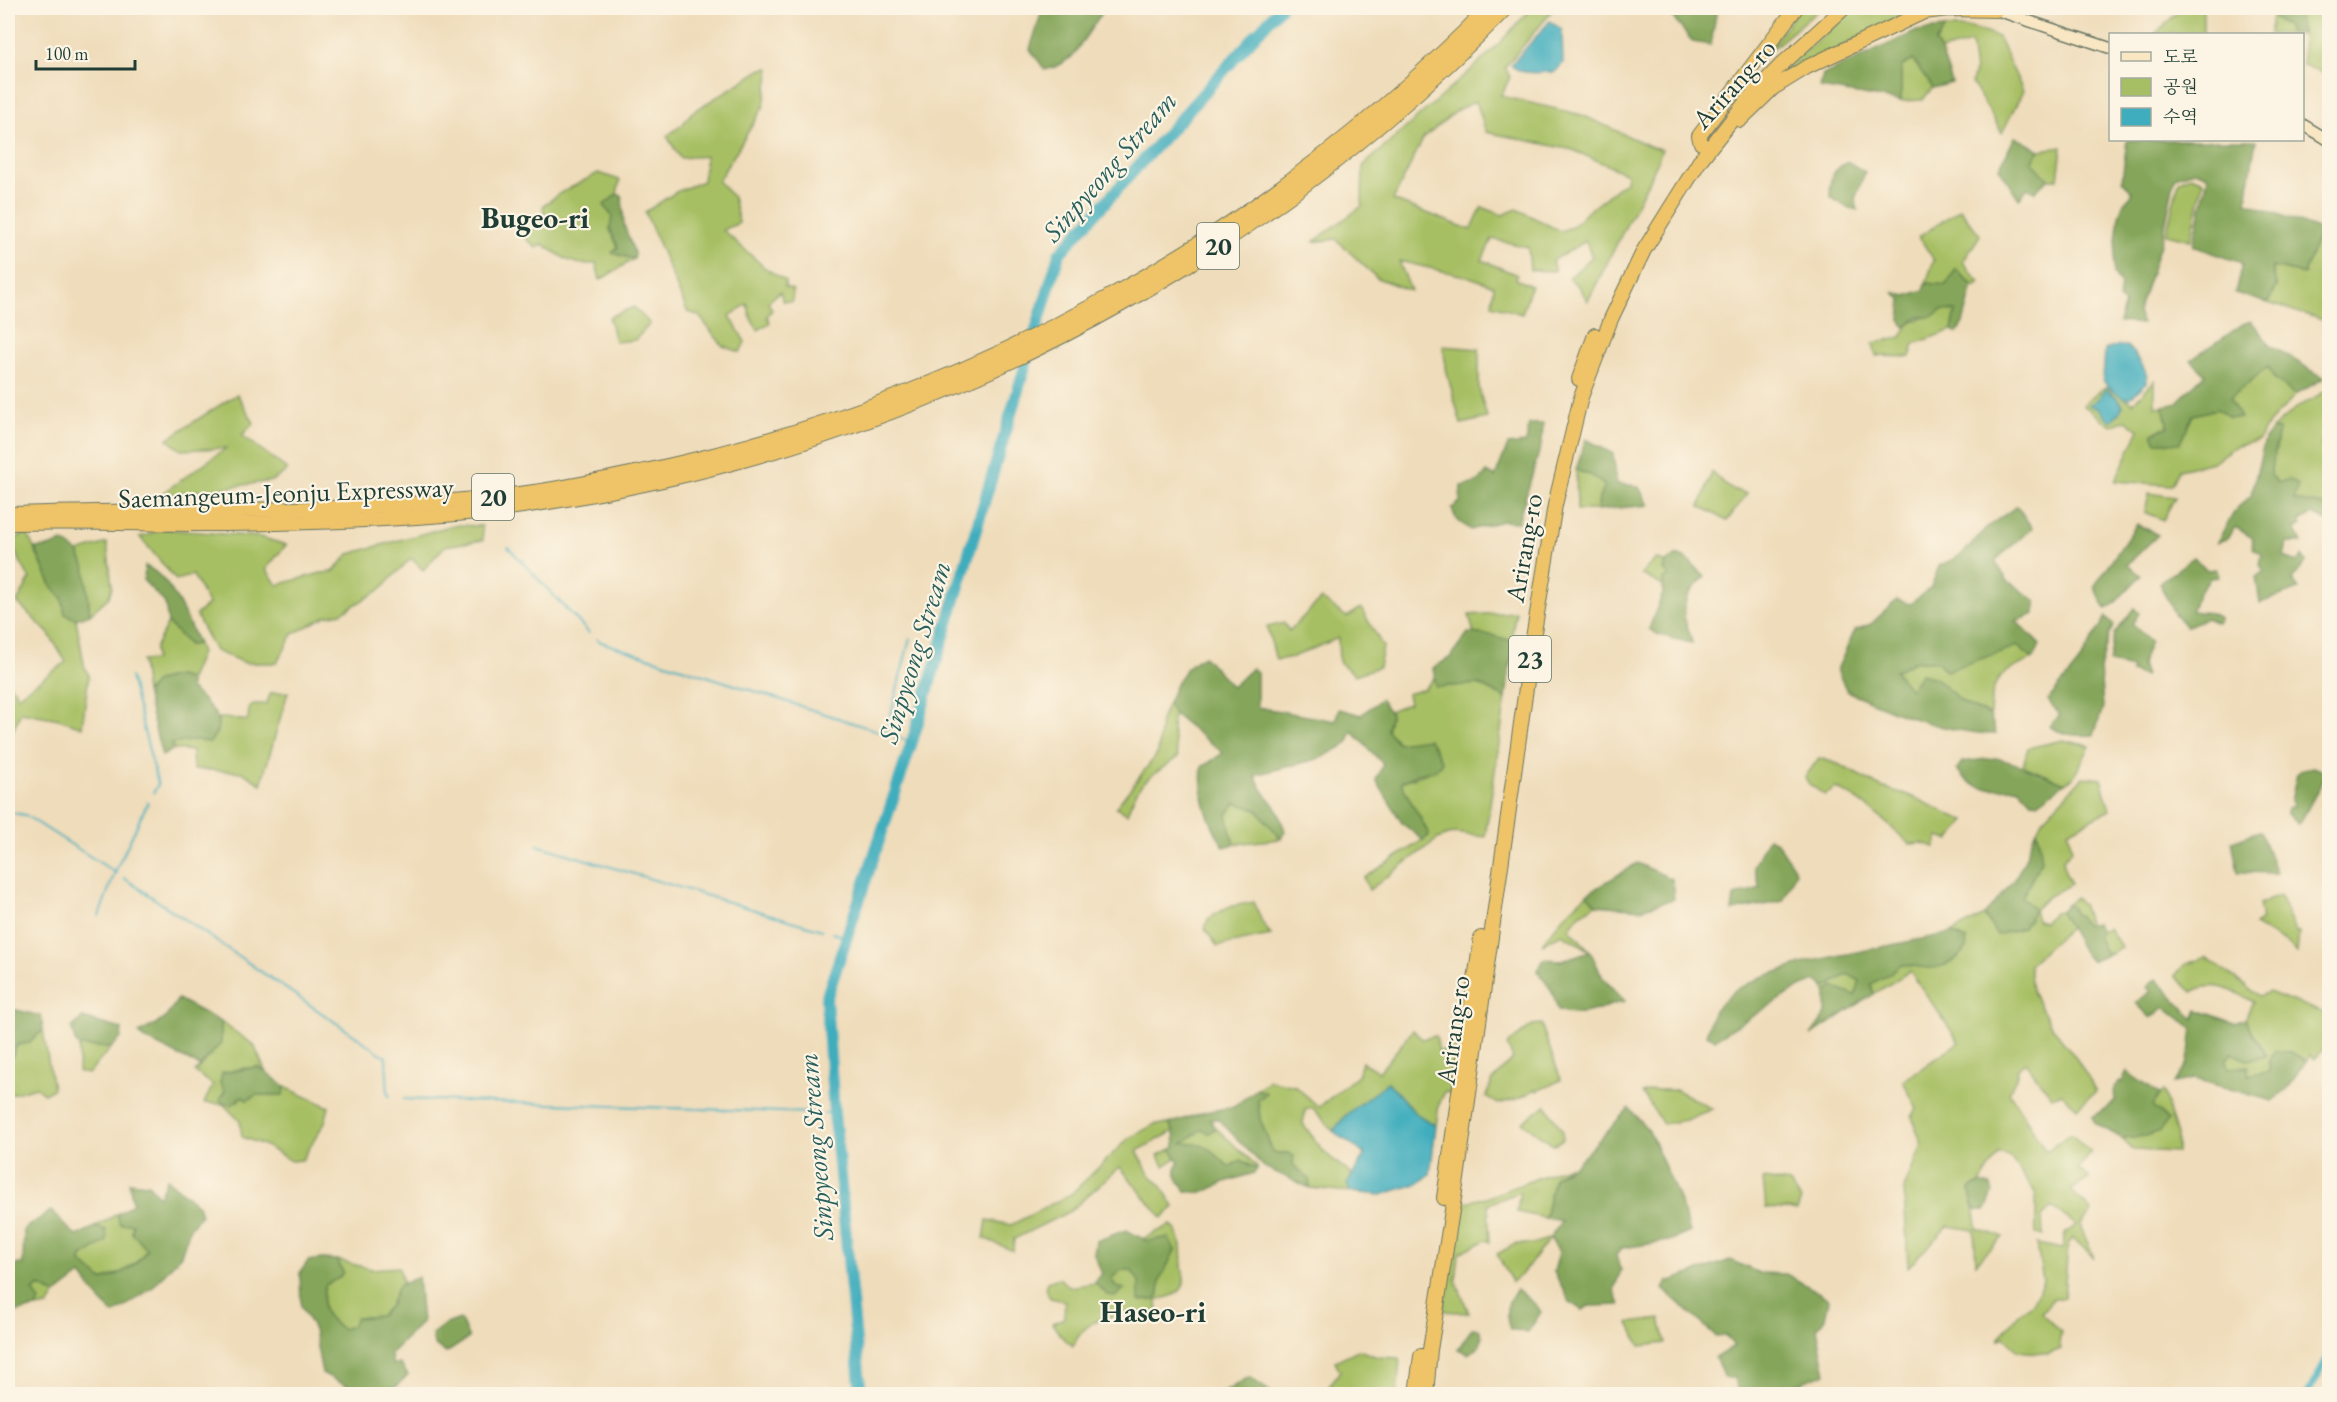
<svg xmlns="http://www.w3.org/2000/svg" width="2337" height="1402" font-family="'EB Garamond','Noto Serif KR',serif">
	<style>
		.green { fill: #a7bf64; stroke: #637e4c; stroke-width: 1.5; fill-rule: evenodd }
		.forest { fill: #85a65a; stroke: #527247; stroke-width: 1.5 }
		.water { fill: #3fadbd; stroke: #2f7578; stroke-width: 1.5 }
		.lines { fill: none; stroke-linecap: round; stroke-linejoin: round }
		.stream { stroke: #3fadbd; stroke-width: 2 }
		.canal { stroke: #3fadbd; stroke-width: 7 }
		.river { stroke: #3fadbd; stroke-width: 12 }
		.secondary-casing { stroke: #687563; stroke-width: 13 }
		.highway-casing { stroke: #687563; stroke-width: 16 }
		.secondary { stroke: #f9e7c3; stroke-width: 10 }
		.highway { stroke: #efc469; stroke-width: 14 }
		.labels { text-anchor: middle; stroke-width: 4.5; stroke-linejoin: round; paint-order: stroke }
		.shield { fill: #fcf5e5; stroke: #617469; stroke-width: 1.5 }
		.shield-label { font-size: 26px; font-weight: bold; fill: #1f3d34 }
		.street-label { font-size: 27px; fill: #1f3d34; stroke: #fcf5e5 }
		.water-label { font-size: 28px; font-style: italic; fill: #295f5d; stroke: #fcf5e5 }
		.quarter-label { font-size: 30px; font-weight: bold; fill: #1f3d34; stroke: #fcf5e5 }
	</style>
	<rect width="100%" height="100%" fill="#fcf5e5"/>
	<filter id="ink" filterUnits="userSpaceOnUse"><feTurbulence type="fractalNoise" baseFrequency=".0167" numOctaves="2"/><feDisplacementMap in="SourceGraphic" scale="12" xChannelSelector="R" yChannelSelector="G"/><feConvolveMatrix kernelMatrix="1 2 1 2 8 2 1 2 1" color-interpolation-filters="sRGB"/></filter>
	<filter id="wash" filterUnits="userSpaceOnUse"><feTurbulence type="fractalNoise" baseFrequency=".008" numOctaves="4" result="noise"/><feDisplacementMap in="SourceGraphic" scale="24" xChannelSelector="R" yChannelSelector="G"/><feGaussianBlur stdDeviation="1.35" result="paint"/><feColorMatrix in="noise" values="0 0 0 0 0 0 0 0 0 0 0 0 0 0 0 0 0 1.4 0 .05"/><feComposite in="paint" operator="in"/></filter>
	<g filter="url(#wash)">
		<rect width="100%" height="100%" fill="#efdcba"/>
		<!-- green -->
		<g class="green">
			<path d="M1532 8H1553L1549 15 1505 67 1510 77 1501 96 1582 115 1652 147 1662 149 1654 170 1588 301 1579 287 1569 278 1592 257 1586 241 1552 261 1555 271 1530 270 1528 247 1492 239 1482 260 1517 275 1516 279 1531 286 1522 314 1492 305 1494 286 1473 278 1399 261 1411 291 1377 278 1336 239 1313 242 1362 206 1363 166 1491 52ZM1476 101 1486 132 1573 150 1627 174 1626 181 1587 212 1572 227 1560 231 1517 209 1502 215 1482 207 1471 230 1393 200 1423 139 1457 110Z"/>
			<path d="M1799 8H1821L1766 54Z"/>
			<path d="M1854 8H1915L1912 11 1771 82Z"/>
			<path d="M2182 8H2203V34H2155Z"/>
			<path d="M2292 8H2329V75L2303 65 2302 31Z"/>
			<path d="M2272 16 2286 26 2290 34H2269Z"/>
			<path d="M1945 28H1971L1998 37 2023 91 2002 133 1972 83 1975 71 1971 43 1941 51 1935 42Z"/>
			<path d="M1913 60 1933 88 1922 100 1901 101V67Z"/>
			<path d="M770 68 764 106 718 181 733 197 739 223 723 230 764 267 785 281V287L793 290 792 302 783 301 780 292 768 302 772 310 767 316 770 323 758 330 752 321 747 304 730 316 745 342 740 352 723 346 699 316 687 311 645 212 676 192 703 181 706 156 680 158 667 136 683 124 691 113 762 69Z"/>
			<path d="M2062 147 2058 179H2048L2032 162 2040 150Z"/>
			<path d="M598 173 620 180 617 194 604 205 612 216 610 229 618 247 613 253 634 259 600 280 596 263C574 268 560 256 543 244L536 248 525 237 529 230 545 222 543 206 559 194Z"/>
			<path d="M2191 176 2203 181 2191 240 2166 234 2179 181Z"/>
			<path d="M1960 209 1980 235 1963 262 1980 283 1975 287 1956 269 1946 285 1926 283 1934 260 1919 237Z"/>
			<path d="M2320 230 2329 233V322L2268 303 2276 286 2272 267 2304 274Z"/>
			<path d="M634 307 650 324 635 340 615 342 609 317Z"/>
			<path d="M1942 310 1956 311 1952 330 1914 344 1910 357 1876 356 1873 343 1901 337C1910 315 1925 321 1942 310Z"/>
			<path d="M1443 346 1479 349V388L1487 418 1461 424 1447 373Z"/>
			<path d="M2268 366 2274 378 2295 395 2264 429 2259 440 2234 447 2213 462 2179 470 2172 485 2115 481 2139 430 2126 420 2111 426 2083 405 2102 389 2107 387 2133 403 2155 380V407L2163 406 2168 427 2156 442 2193 415 2217 409 2229 417 2239 418 2230 398Z"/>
			<path d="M2329 389V431L2325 435V454L2329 453V509L2323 505 2294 500 2271 475 2270 467 2276 450 2278 430 2272 429 2293 410Z"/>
			<path d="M237 394 254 423 242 435 288 470 272 481 157 497 226 448 181 450 167 439Z"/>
			<path d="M1576 470 1593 476 1605 486 1599 498 1598 510H1577Z"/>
			<path d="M1712 472 1729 488 1747 494 1727 521 1700 506Z"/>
			<path d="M2149 493 2175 497 2163 520 2145 512Z"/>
			<path d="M454 525 482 526 483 540 445 546 423 570 411 558 380 590 341 613 326 616 293 634 277 663H245L215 651 196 615 208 604 193 575 176 580 140 537 165 529 260 537 286 545 266 569 277 585 321 573 333 572 349 554Z"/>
			<path d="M27 533 51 585 62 598 65 614 76 619 85 669 89 675 82 727 59 719 21 712 8 742V684L15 690 17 696 66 662 49 634 17 602 30 579 9 541Z"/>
			<path d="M107 543 112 587 109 597 90 614 85 568 78 552Z"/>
			<path d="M1656 559 1666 563 1664 570 1670 576 1663 580V586L1641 574Z"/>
			<path d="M1321 599 1347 617 1361 608 1383 647 1379 667 1355 675 1339 662 1338 638 1293 657 1276 660 1267 627 1284 623 1289 631Z"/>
			<path d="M1516 612 1512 632 1513 641 1490 635 1474 634 1469 615Z"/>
			<path d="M168 623 189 645 198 644 201 653 190 679C170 674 159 678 146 693L142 661 155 660V648Z"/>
			<path d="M2017 646 2033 659C2000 674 1991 676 1990 715L1965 704 1922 674 1910 690 1894 671 1915 661H1937L1946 671Z"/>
			<path d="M1435 677 1437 687 1478 684 1506 698 1485 837 1453 833 1438 839 1369 890 1364 878 1429 836C1421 817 1409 801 1401 782L1436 770 1429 739 1398 743 1387 730 1391 714 1389 711 1409 703 1407 694 1424 689Z"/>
			<path d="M288 692 261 784 242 772 193 769 192 751 174 749 170 744 195 740 210 742 217 732 218 718C229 717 236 721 248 720L249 708 255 704H266L271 693Z"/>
			<path d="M1168 703 1174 714 1172 729 1178 757C1150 778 1139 778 1127 814L1116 807 1158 753 1161 720Z"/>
			<path d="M2063 740 2090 746 2073 778 2065 783 2023 766 2028 748Z"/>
			<path d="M1819 758 1838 764 1881 787 1908 795 1965 821 1950 840 1939 837 1935 847 1922 843 1910 844C1886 823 1865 801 1836 788L1825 795 1809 784 1805 777Z"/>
			<path d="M2083 777 2101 779 2110 810 2068 831 2072 850 2063 860 2065 871 2071 884 2047 897 2034 910 2037 920 2044 922 2054 912 2060 911 2069 928 2029 965 2032 992 2051 1025 2078 1061 2096 1091 2077 1108 2061 1093 2052 1097 2025 1062 2018 1068 2016 1078 2009 1092 2046 1151 2071 1134 2091 1153 2078 1169 2090 1178 2071 1190 2092 1212 2080 1225 2094 1258 2073 1238 2068 1244 2064 1297 2052 1300 2041 1313 2061 1332 2059 1342 2061 1349 2048 1354 2018 1351 2004 1337 1998 1340 2019 1313 2032 1304 2043 1281 2037 1244 2062 1249 2065 1234 2076 1225 2052 1207 2042 1217 2043 1236 2036 1234V1194L2010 1157 1999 1153 1980 1183 1970 1189C1972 1203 1977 1214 1977 1229L2003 1237 1976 1263 1974 1230 1948 1226 1908 1267 1904 1188 1922 1145 1912 1117 1917 1109 1903 1081 1959 1042 1910 971 1874 994 1870 984 1889 974 1901 964 1911 966 1966 940 1951 933 1984 915 1997 935 2022 897 2042 860 2037 830 2042 820Z"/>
			<path d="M1236 803 1257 810 1281 839 1235 844 1231 835 1227 814Z"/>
			<path d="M1587 894 1596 905 1580 914 1569 928 1590 951 1562 934 1542 944 1564 916Z"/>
			<path d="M2280 896 2296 934 2299 932 2297 953 2289 944 2254 925 2262 920 2259 904Z"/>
			<path d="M2075 897 2082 904 2089 925H2085L2067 905Z"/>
			<path d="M1254 902 1262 922 1271 935 1217 946 1205 929 1208 919 1228 907Z"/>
			<path d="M2109 928 2122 948 2110 954 2105 953 2097 936 2101 931Z"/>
			<path d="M2206 957 2259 996 2269 992 2329 1015V1042L2315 1059 2310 1055 2306 1061 2291 1052 2269 1071 2247 1075V1066L2228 1069 2226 1060 2232 1053 2248 1060 2267 1056 2245 1019 2253 1002C2234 990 2213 980 2192 992L2175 976 2184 965Z"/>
			<path d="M1848 974 1860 981 1855 996 1833 987 1826 993 1825 988Z"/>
			<path d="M221 1022 254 1045 265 1071C251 1064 237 1070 222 1073L238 1101 242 1096 247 1100 256 1095H282L285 1087 329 1107 325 1122 302 1160 291 1161 266 1146 242 1137 240 1121 223 1104 204 1103 213 1085 195 1072 221 1043Z"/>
			<path d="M1541 1024 1561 1080 1537 1091 1536 1089 1520 1098 1498 1104 1486 1096 1493 1080 1513 1058 1507 1045 1532 1025Z"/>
			<path d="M43 1030 53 1089 44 1094 36 1087 8 1095V1062L11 1059 17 1045 29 1043Z"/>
			<path d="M1413 1030 1422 1039 1436 1036 1439 1052 1457 1044 1452 1094 1445 1092 1439 1104 1436 1126 1415 1113 1388 1082 1346 1115 1333 1131 1313 1108 1305 1110 1303 1124 1324 1152 1352 1175 1347 1184 1350 1192 1310 1188 1309 1179 1293 1165 1288 1153H1273L1260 1119 1258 1100 1266 1093 1257 1089 1269 1080 1295 1086 1319 1107 1358 1075 1362 1062 1379 1072Z"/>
			<path d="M79 1046 111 1048 88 1074 78 1072Z"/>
			<path d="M1651 1090H1677L1712 1109 1686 1120 1663 1124 1642 1093Z"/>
			<path d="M2163 1091 2177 1135V1152L2133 1150 2121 1138 2146 1136C2149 1121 2151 1101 2163 1091Z"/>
			<path d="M1546 1105 1562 1130 1563 1139 1553 1145 1522 1122Z"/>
			<path d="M1155 1124H1169L1174 1131 1137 1151 1149 1174 1161 1185 1174 1207 1162 1218 1120 1167 1070 1211 1014 1239 1013 1251 984 1238 987 1220 1011 1225 1071 1194 1128 1139Z"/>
			<path d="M1216 1128 1257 1166V1169L1241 1160 1229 1167 1212 1151 1182 1143 1201 1129 1209 1133Z"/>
			<path d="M1171 1149 1176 1158 1164 1166 1158 1155Z"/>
			<path d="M1569 1166 1554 1178 1545 1218 1517 1212 1520 1192 1488 1204 1490 1242 1486 1240 1459 1253 1456 1281 1469 1313 1443 1311 1458 1204 1491 1196Z"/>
			<path d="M1763 1179 1790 1183 1801 1200 1797 1210 1766 1208Z"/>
			<path d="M117 1214 120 1224 133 1223 132 1233 147 1249C135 1267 122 1273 102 1280L81 1262 82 1257 106 1230 95 1227Z"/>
			<path d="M1171 1225C1183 1236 1181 1250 1182 1265 1182 1272 1187 1281 1182 1288 1177 1296 1165 1298 1157 1300L1158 1312C1124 1315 1089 1310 1073 1346L1060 1335 1052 1323 1064 1318 1065 1301 1050 1298 1045 1288 1047 1282 1059 1278 1069 1287 1095 1283 1108 1295 1116 1287 1110 1279 1121 1270H1131L1139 1281 1159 1293 1160 1280 1175 1250 1142 1239Z"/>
			<path d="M1550 1238 1521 1275 1512 1282 1497 1254 1515 1244H1533Z"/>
			<path d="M337 1260 371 1269 399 1267 403 1283 398 1286 390 1306 380 1316 356 1318 352 1326 342 1329C322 1315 321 1309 325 1285L339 1278 343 1272Z"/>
			<path d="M39 1286 56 1294 48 1306 36 1308 40 1301 33 1291Z"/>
			<path d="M1660 1319 1666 1343 1640 1346 1629 1323Z"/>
			<path d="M1358 1350 1378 1357 1400 1358 1397 1394H1334L1329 1386 1340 1371 1335 1361Z"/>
		</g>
		<!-- forest -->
		<g class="forest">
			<path d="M1043 8H1105L1072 57 1055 67 1045 70 1030 49Z"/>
			<path d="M1665 8H1717L1711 45 1693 42Z"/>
			<path d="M2272 8H2292L2299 18 2302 34H2290L2286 26 2272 16Z"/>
			<path d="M1945 28 1935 42 1941 51 1952 83 1933 88 1913 60 1901 67V101L1820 88 1823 75 1917 31Z"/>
			<path d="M2015 137 2040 150 2032 162 2048 179 2035 192 2027 188 2019 199 1999 168Z"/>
			<path d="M2127 140H2256L2246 202 2320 230 2304 274 2272 267 2276 286 2268 303 2235 293 2242 263 2193 246 2208 176 2195 171 2175 177 2163 235 2138 312 2142 324 2119 322 2125 304 2119 299 2121 285 2113 273 2116 240 2119 216 2124 203 2133 193 2122 180Z"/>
			<path d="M1848 162 1865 172 1855 199 1858 210 1846 207 1831 197C1828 180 1832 169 1848 162Z"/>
			<path d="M617 194 622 196 624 225 635 255 634 259 612 253 618 247 610 229 612 216 604 205Z"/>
			<path d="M1956 269 1973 286 1963 323 1957 333 1952 330 1956 311 1942 310 1931 317H1919L1905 327 1900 320 1902 300 1893 292 1906 296 1924 290 1926 283 1946 285Z"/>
			<path d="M2251 321 2270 345 2324 378 2295 395 2274 378 2268 367 2230 398 2240 418 2229 417 2217 409 2193 415 2180 443 2156 442 2152 433 2168 427 2163 406 2175 404 2205 374 2191 360 2243 324Z"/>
			<path d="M1529 424H1543L1542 442 1518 522 1502 521 1471 530 1456 519 1452 508 1460 502 1461 486C1474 485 1480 482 1487 472L1495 477 1508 445 1526 443Z"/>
			<path d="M2272 429 2279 430C2277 444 2270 463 2271 476L2278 483 2289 479 2298 485 2294 500 2323 505 2329 509V518L2327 521 2312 514 2299 521 2301 525 2295 529 2302 543H2287L2284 557 2298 562 2302 556 2306 562 2292 580 2299 589 2260 603 2256 577 2264 571 2260 565 2262 554 2253 548 2251 537 2235 527 2226 539 2217 542 2236 509 2251 496 2265 439Z"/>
			<path d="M2329 431V453L2325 455 2321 444Z"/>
			<path d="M1586 439 1613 454 1617 484 1638 486 1649 505 1598 510 1599 498 1605 486 1593 476 1576 470Z"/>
			<path d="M2017 506 2032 528 1995 561 2007 580 2036 601 2035 614 2016 621 2040 645 2033 659 2017 646 1946 671 1937 661H1915L1895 671 1910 689 1921 674 1935 678 1965 704 1990 715 1996 734C1942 733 1896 713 1847 691L1837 670 1855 630 1871 624 1897 600 1910 604 1931 587 1939 566 1961 555 1990 525Z"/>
			<path d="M2137 524 2158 535 2127 565 2141 575 2114 604 2106 609 2094 587Z"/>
			<path d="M63 542 78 552 85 568 90 614 76 619 65 614 62 598 51 585 35 548 48 547Z"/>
			<path d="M1677 555 1688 560 1705 577C1694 587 1683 597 1684 614 1684 621 1691 634 1692 643L1659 635 1649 629 1663 593V580L1669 576 1664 570 1666 563Z"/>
			<path d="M2194 557 2206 570 2217 569 2219 577 2210 578 2199 592 2191 611 2211 613 2220 618 2217 623 2206 618 2186 627 2174 613 2159 583Z"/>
			<path d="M145 566C171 576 187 620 198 644L189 645 168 623 165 603 144 581Z"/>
			<path d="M2134 608 2139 613 2132 624 2150 641 2141 664 2145 676 2131 672 2132 668 2109 663 2114 634Z"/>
			<path d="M2106 617 2114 625 2109 634 2100 669 2103 707 2094 735C2076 736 2065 736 2049 726L2060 715 2048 700 2078 664Z"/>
			<path d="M1468 633 1490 635 1513 641 1506 698 1478 684 1436 687 1433 668 1451 657Z"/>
			<path d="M1204 656 1232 687 1252 668 1257 672V707L1335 721 1339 709 1361 715 1381 699 1391 714 1387 730 1398 743 1429 739 1442 762 1436 770 1418 774 1401 782C1409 801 1421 817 1429 835L1423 840 1402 823 1376 780 1383 764 1352 731 1347 744 1321 758 1255 775 1261 788 1278 811 1285 831 1281 839 1257 810 1236 803 1227 814 1231 835 1235 844 1224 847C1208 821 1199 797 1202 767L1223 753 1174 714 1168 703C1177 680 1182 668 1204 656Z"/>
			<path d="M178 676 190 679V688C208 705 230 718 210 742L195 740 171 744 174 749 162 756 146 693 156 681Z"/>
			<path d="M1996 758 2023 766 2065 783 2038 803 2031 801 2019 788C1993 788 1973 794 1957 769L1962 762Z"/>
			<path d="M2314 767 2327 773 2301 821 2297 824 2287 814V808L2294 806 2291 801 2297 774 2303 769Z"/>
			<path d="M2037 830 2042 860 2022 897 2034 910 2023 928 1997 935 1984 915C2000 898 2015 882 2024 861 2029 850 2030 840 2037 830Z"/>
			<path d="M2260 831 2276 873 2238 872 2232 841Z"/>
			<path d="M1768 838 1777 842 1796 871 1783 901 1732 911 1734 896 1760 888 1754 866Z"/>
			<path d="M1637 863 1672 879 1674 899 1641 909 1596 905 1587 894Z"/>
			<path d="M2067 905 2072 907 2074 914 2078 915 2085 925 2096 923 2101 931 2097 937 2105 953 2110 954 2093 961 2085 955 2060 911Z"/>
			<path d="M1951 933 1966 940 1967 948C1948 972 1929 970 1901 964L1889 974 1871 984 1874 994 1811 1035 1826 1014V993L1833 987 1855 996 1860 981 1848 974 1825 988 1817 981 1802 986 1715 1039 1706 1035 1714 1010 1735 990 1762 977 1808 962Z"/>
			<path d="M1590 951 1603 978 1625 1001C1600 1007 1585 1019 1558 1010L1552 991 1537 970 1545 958 1560 961Z"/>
			<path d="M2156 979 2194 1019 2198 1010 2235 1023 2245 1019 2267 1056 2248 1060 2232 1053 2226 1060 2228 1069 2248 1066V1075L2269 1071V1063L2274 1051 2291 1052 2306 1061 2287 1089 2272 1101 2195 1079 2174 1083 2188 1063 2192 1028 2165 1007 2151 1018 2136 1003 2151 991 2147 987Z"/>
			<path d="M178 999 221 1022V1043L200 1066 143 1038 139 1033 165 1019Z"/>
			<path d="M8 1008 41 1016 43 1030 29 1043 17 1045 11 1059 8 1062Z"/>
			<path d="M82 1018 122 1029 121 1038 111 1048 79 1046 75 1042 72 1028Z"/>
			<path d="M257 1067 265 1071 285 1087 283 1095H256L247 1100 242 1096 232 1105 223 1104 220 1099 225 1091 220 1083 222 1073Z"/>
			<path d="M2127 1072 2159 1094 2153 1107 2168 1120 2160 1131 2146 1136 2121 1138 2095 1123 2092 1117 2115 1102 2114 1087 2120 1081 2122 1082Z"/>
			<path d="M1257 1089 1266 1093 1258 1100 1260 1119 1273 1153H1288L1294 1156 1293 1165 1309 1179 1310 1188 1264 1167 1218 1119H1210L1216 1128 1209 1133 1201 1130 1183 1143C1208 1143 1212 1151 1229 1167L1241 1160 1257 1169 1254 1173 1225 1182 1202 1193 1186 1191C1179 1181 1171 1175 1179 1162L1171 1149 1175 1147 1174 1131 1169 1124 1205 1112 1233 1107Z"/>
			<path d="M1629 1108 1649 1131 1677 1194 1690 1232 1669 1241 1622 1248 1616 1255 1621 1270 1614 1289 1620 1305 1589 1306 1582 1310 1570 1302 1554 1272 1559 1252 1550 1238 1562 1221 1545 1218 1554 1178 1577 1163Z"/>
			<path d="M167 1179 198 1205 201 1215 190 1228 181 1255 152 1288 114 1314 99 1299 81 1275 56 1294 39 1286 33 1291 40 1301 36 1308 8 1314V1277L13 1265 23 1264 24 1229 51 1211 76 1236 95 1227 106 1230 107 1241 82 1257 81 1262 102 1280C122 1274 136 1267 147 1249L132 1233 133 1224H120L117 1214 133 1204 129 1182 148 1184 159 1196Z"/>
			<path d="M1980 1183 1991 1186 1993 1193 1986 1210H1977L1972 1203 1970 1189Z"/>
			<path d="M1126 1230 1147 1241 1168 1237 1175 1250 1160 1280 1159 1293 1156 1300 1139 1301V1281L1131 1270H1121L1111 1279 1116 1287 1124 1289 1116 1296 1108 1295 1095 1283 1098 1277 1102 1274 1094 1254 1096 1241Z"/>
			<path d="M322 1259 337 1260 343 1272 339 1278 325 1285C321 1309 322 1315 342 1329L352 1326 356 1318 380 1316 390 1306 398 1286 418 1277 422 1322 391 1353 392 1364H400L408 1375 388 1394H357L355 1390 322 1373 314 1330 301 1306 300 1273 308 1261Z"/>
			<path d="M1730 1260 1759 1273 1786 1274 1820 1293 1829 1300 1825 1318 1817 1329 1826 1373 1784 1389 1780 1394H1739L1734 1378H1725L1715 1358 1734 1346 1725 1335 1716 1336 1663 1289 1667 1282Z"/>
			<path d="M1517 1289 1537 1306 1541 1312 1528 1332 1510 1329C1504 1312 1506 1302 1517 1289Z"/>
			<path d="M460 1319 469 1338 446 1353 434 1344 432 1334 444 1325Z"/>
			<path d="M1472 1328 1479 1329 1482 1336 1478 1348 1468 1354 1458 1349Z"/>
			<path d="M1249 1377 1274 1394H1221Z"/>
		</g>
		<!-- water -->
		<g class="water">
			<path d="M1550 21 1562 30 1563 63 1555 72C1541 72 1521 76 1511 65Z"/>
			<path d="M2121 346H2127C2135 354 2149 371 2147 382L2130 398C2120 398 2108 388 2103 380L2105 350 2110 347Z"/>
			<path d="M2106 389C2122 401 2130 406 2110 421L2099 409 2089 405 2098 399Z"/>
			<path d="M1388 1082 1415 1113 1436 1126 1430 1174 1419 1183 1381 1195 1350 1192 1347 1184 1365 1154 1333 1131 1346 1115Z"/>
		</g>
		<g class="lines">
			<!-- stream -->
			<g class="stream">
				<path d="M508 547 589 633"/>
				<path d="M597 639 601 642 884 733"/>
				<path d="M130 677 158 785 153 793"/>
				<path d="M886 734 910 638"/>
				<path d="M893 736 912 742"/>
				<path d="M8 812 25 815 116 873"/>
				<path d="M537 845 822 930"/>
				<path d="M124 878 386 1057 388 1095 390 1096"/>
				<path d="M99 916 115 872 148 802"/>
				<path d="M832 933 847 937"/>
				<path d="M404 1099 814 1113"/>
				<path d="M824 1113H834"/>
			</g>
			<!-- canal -->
			<path class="canal" d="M2308 1394 2330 1353"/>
			<!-- river -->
			<path class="river" d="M861 1394 834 1113 826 999 912 742 1059 254 1280 8"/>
		</g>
	</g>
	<g filter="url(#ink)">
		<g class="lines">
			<!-- secondary casing -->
			<g class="secondary-casing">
				<g id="secondary">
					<path d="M1990 8 2110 48"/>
					<path d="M2302 124 2330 141"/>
				</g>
			</g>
			<!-- highway casing -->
			<g class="highway-casing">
				<g id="highway">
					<path d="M1924 12 1948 9 1996 10"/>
					<path d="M1740 120 1773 88 1807 67 1924 12 1927 8"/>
					<path d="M1701 143 1699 136 1796 8"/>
					<path d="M1579 379 1595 335"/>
					<path d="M8 514C181 508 354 515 527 493 570 487 612 478 654 469 970 400 1262 239 1488 8"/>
					<path d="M8 523C79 521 150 524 222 524 296 523 370 521 444 515 518 509 591 496 663 480 986 408 1276 244 1506 8"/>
					<path d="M1444 1198 1481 938"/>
					<path d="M1416 1394 1421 1356"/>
					<path d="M1426 1394 1430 1350 1457 1179 1533 638 1555 505 1581 397 1611 319 1644 250 1701 159 1749 98 1780 66 1844 8"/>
				</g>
			</g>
			<!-- secondary -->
			<use href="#secondary" class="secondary"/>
			<!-- highway -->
			<use href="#highway" class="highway"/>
		</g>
	</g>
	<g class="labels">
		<!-- shield labels -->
		<g class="shield">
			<rect x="1197" y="223" width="42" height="46" rx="4.5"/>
			<rect x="472" y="474" width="42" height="46" rx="4.5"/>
			<rect x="1509" y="636" width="42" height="46" rx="4.5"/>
		</g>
		<g class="shield-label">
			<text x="1218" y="255">20</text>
			<text x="493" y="506">20</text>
			<text x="1530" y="668">23</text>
		</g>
		<!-- street labels -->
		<g class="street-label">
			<text transform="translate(1734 84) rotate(-48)" y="9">Arirang-ro</text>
			<text transform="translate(286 493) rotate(-2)" y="9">Saemangeum-Jeonju Expressway</text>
			<text transform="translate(1524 548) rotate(-80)" y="9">Arirang-ro</text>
			<text transform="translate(1453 1030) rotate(-82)" y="9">Arirang-ro</text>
		</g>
		<!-- water labels -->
		<g class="water-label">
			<text transform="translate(1109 166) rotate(-49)" y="10">Sinpyeong Stream</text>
			<text transform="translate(914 652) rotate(-73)" y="10">Sinpyeong Stream</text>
			<text transform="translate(815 1147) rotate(-95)" y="10">Sinpyeong Stream</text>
		</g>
		<!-- quarter labels -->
		<g class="quarter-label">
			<text x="535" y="228">Bugeo-ri</text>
			<text x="1153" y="1322">Haseo-ri</text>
		</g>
	</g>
	<!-- margin -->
	<rect width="2337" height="1402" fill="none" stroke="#fcf5e5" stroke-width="30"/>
	<!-- legend -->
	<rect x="2109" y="33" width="195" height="108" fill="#fcf5e5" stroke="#a4ab9e" stroke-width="1.5"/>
	<rect x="2121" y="52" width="30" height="9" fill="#f9e7c3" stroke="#a4ab9e" stroke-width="1.5"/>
	<text x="2163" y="63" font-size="18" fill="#1f3d34">도로</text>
	<rect x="2121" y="78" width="30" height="18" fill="#a7bf64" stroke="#a4ab9e" stroke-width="1.5"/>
	<text x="2163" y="93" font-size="18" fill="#1f3d34">공원</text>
	<rect x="2121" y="108" width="30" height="18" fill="#3fadbd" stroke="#a4ab9e" stroke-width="1.5"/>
	<text x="2163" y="123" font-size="18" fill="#1f3d34">수역</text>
	<!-- scale -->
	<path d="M36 60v9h99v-9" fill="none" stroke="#1f3d34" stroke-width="3"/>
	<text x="45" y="60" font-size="18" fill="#1f3d34" stroke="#fcf5e5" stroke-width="4.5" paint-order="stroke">100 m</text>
</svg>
